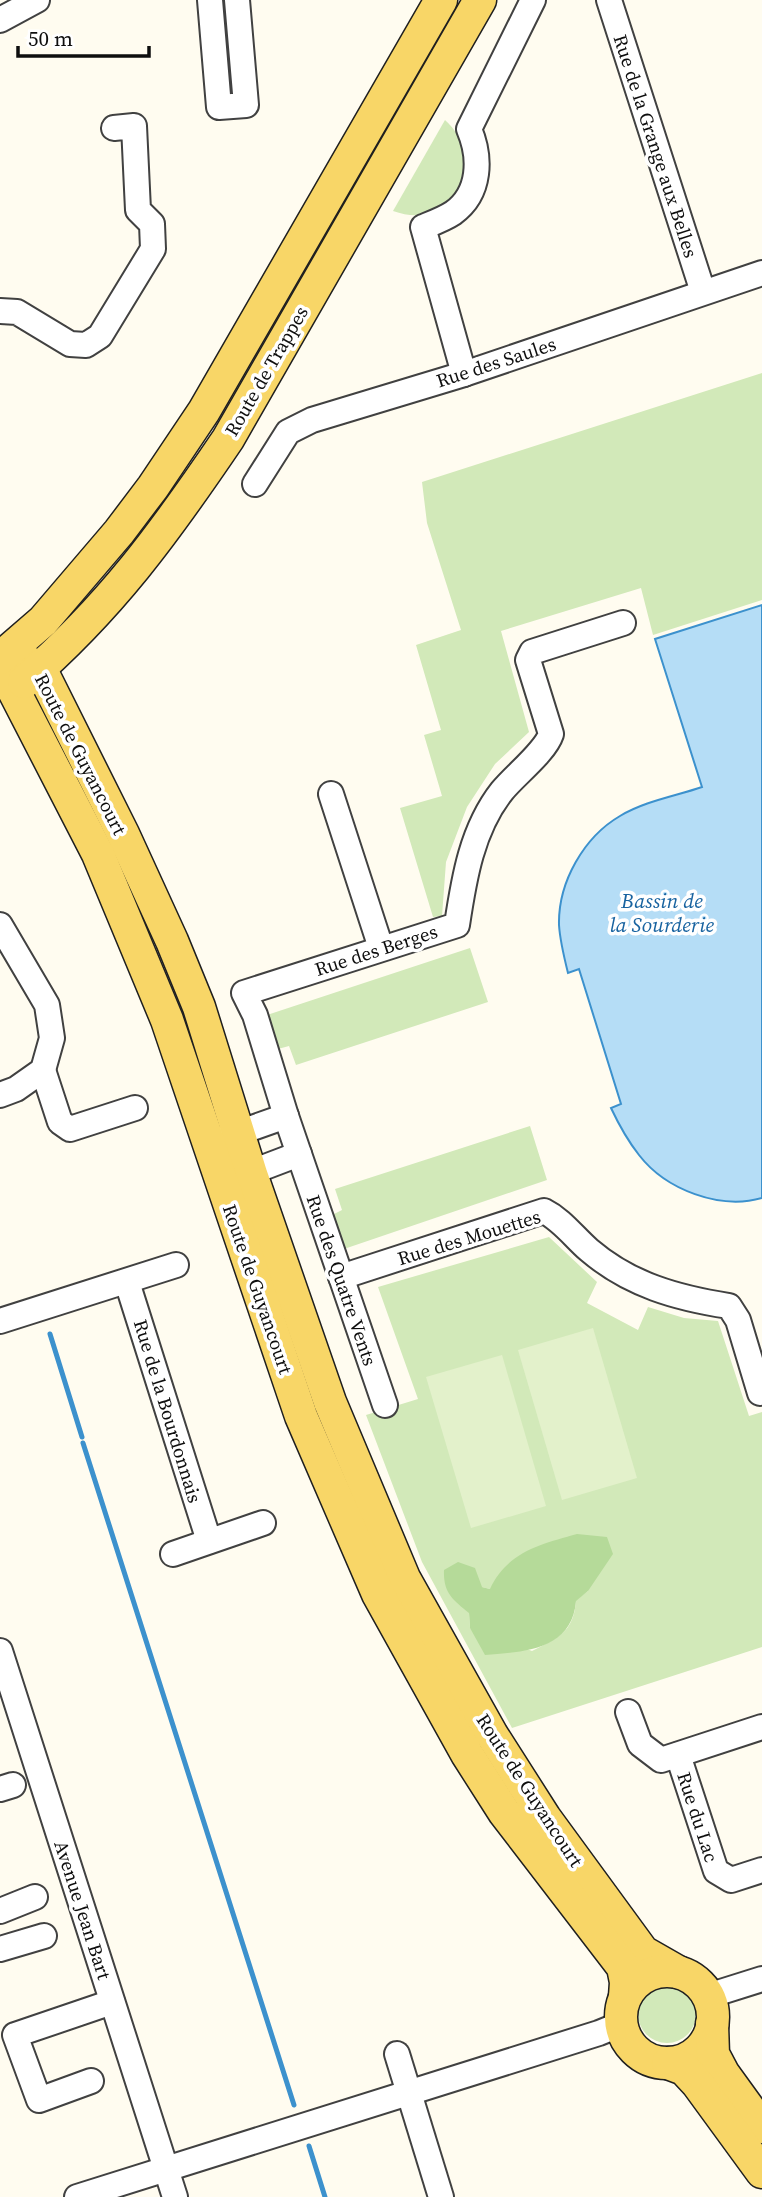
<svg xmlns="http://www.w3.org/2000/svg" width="762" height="2197" font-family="'Source Serif 4',serif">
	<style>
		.green { fill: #d2e9b9; fill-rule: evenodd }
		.forest { fill: #b5da99 }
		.pitch { fill: #e3f1cb }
		.water { fill: #b5ddf6; stroke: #3c91cd; stroke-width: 2 }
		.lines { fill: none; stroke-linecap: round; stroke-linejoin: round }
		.stream { stroke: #3c91cd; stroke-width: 5 }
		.minor-casing { stroke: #414141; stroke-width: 28 }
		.major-casing { stroke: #1f1f1f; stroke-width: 35 }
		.minor { stroke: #fff; stroke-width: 24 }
		.major { stroke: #f8d667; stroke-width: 32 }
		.labels { text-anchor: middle; stroke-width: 7; stroke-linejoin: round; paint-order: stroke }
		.street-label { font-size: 19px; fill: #0e0e0e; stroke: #fff }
		.water-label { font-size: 21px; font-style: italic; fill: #1863a0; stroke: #fff }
	</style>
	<rect width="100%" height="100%" fill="#fffcf0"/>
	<!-- green -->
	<g class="green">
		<path d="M445 120C491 162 454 233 393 211Z"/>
		<path d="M762 373V600L653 635 641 588 501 631 529 732 495 764 467 807 446 862 442 916 433 917 400 808 442 796 424 735 441 730 416 645 461 630 427 523 422 482Z"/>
		<path d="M470 948 488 1002 296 1065 289 1046 278 1049 267 1015Z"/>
		<path d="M530 1126 547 1180 344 1249 332 1215 342 1210 335 1189Z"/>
		<path d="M549 1237 597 1282 587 1303 638 1330 648 1307 684 1318 718 1321 749 1416 762 1412V1647L512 1728 422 1562 366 1415 418 1399 378 1287ZM482 1587 490 1589 588 1591 576 1600C574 1633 557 1638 532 1651L470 1628 469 1613Z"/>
		<circle cx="667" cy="2014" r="29"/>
	</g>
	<!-- forest -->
	<path class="forest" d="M577 1534 607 1537 613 1554 588 1591 576 1601C572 1650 524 1652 485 1655L470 1628 469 1613C453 1600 443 1593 444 1570L458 1562 475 1568 482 1587 490 1589C507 1552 541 1544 577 1534Z"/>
	<!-- pitch -->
	<g class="pitch">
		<path d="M593 1328 637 1478 562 1500 518 1350Z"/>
		<path d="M502 1355 546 1506 471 1528 426 1377Z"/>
	</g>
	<!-- water -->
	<path class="water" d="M762 605V1198C720 1210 666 1190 639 1155 628 1141 619 1125 611 1108L621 1104 579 969 568 973C564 957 560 941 559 925 558 882 584 837 620 816 645 801 676 796 702 787L655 639Z"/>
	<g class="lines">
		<!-- stream -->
		<g class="stream">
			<path d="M50 1334 82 1437"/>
			<path d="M83 1443 294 2105"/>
			<path d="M309 2146 325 2197"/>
		</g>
		<!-- minor casing -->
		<g class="minor-casing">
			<g id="minor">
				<path d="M210 0 219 107 246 105 237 0"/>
				<path d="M609 0 703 292"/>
				<path d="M0 20 37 0"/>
				<path d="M0 311 17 312 70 344 86 345 100 336 153 249 152 224 138 210 134 126 114 128"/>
				<path d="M464 374 423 227C433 223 444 219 453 213 481 193 481 157 469 129L533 0"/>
				<path d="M255 484 288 432 312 420 464 374 762 273"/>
				<path d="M331 794 381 948"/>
				<path d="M0 925 47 1005 52 1038 43 1070 16 1089 0 1095"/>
				<path d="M43 1070 60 1122 70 1129 135 1108"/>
				<path d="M224 1138 286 1116"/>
				<path d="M236 1178 299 1154"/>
				<path d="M341 1277 544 1211C562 1220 574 1237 589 1250 630 1285 677 1298 729 1306L738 1320 760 1393 762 1392"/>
				<path d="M127 1282 209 1541"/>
				<path d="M0 1321 176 1265"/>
				<path d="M385 1405 286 1116 255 1015 244 993 457 925C464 878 472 829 502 791 516 774 545 752 551 734L528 660 532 652 623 623"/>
				<path d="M173 1554 263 1523"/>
				<path d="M0 1651 175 2197"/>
				<path d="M628 1712 640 1744 661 1760 762 1727"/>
				<path d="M678 1755 716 1871 731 1880 762 1870"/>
				<path d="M0 1789 13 1785"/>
				<path d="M0 1911 35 1897"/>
				<path d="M0 1949 44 1936"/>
				<path d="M708 1996 762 1979"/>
				<path d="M397 2054 441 2197"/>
				<path d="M91 2081 39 2100 15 2035 112 2002"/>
				<path d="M77 2197 599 2033 621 2024"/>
			</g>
		</g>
		<!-- major casing -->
		<g class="major-casing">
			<g id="major">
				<path d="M7 652 40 668 123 834 172 941 199 1007 251 1174 330 1402 404 1578 492 1735 545 1818 643 1952 678 1972"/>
				<path d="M7 652 14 691 98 854 167 1020 301 1416 378 1594 467 1754 504 1812 623 1967 626 1982 625 1997"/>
				<path d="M0 658 43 621 119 532 153 487 204 411 441 0"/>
				<path d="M24 682C110 608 165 532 228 439L480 0"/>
				<circle cx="667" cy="2017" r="46"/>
				<path d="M712 2024 713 2054 723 2073 762 2127"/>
				<path d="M668 2063 684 2069 697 2083 762 2172"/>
			</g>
		</g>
		<!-- minor -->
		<use href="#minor" class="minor"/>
		<!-- major -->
		<use href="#major" class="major"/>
	</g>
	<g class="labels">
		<!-- street labels -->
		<g class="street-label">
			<text transform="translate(656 146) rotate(72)" y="7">Rue de la Grange aux Belles</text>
			<text transform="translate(496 362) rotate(-18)" y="7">Rue des Saules</text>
			<text transform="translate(266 371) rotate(-60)" y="7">Route de Trappes</text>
			<text transform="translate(81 754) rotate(63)" y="7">Route de Guyancourt</text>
			<text transform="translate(376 950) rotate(-18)" y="7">Rue des Berges</text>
			<text transform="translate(469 1237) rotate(-17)" y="7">Rue des Mouettes</text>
			<text transform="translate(342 1280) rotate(71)" y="7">Rue des Quatre Vents</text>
			<text transform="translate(258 1289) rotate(71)" y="7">Route de Guyancourt</text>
			<text transform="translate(168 1411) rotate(73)" y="7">Rue de la Bourdonnais</text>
			<text transform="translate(530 1790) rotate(57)" y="7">Route de Guyancourt</text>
			<text transform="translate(698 1817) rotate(72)" y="7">Rue du Lac</text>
			<text transform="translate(83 1910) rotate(72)" y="7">Avenue Jean Bart</text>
		</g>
		<!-- water labels -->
		<g class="water-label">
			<text x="662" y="908">Bassin de<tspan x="662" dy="24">la Sourderie</tspan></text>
		</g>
	</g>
	<!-- scale -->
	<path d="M18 46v10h131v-10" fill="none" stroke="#0e0e0e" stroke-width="3.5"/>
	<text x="28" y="46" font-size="21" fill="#0e0e0e" stroke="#ffffff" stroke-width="5" paint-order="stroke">50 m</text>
</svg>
